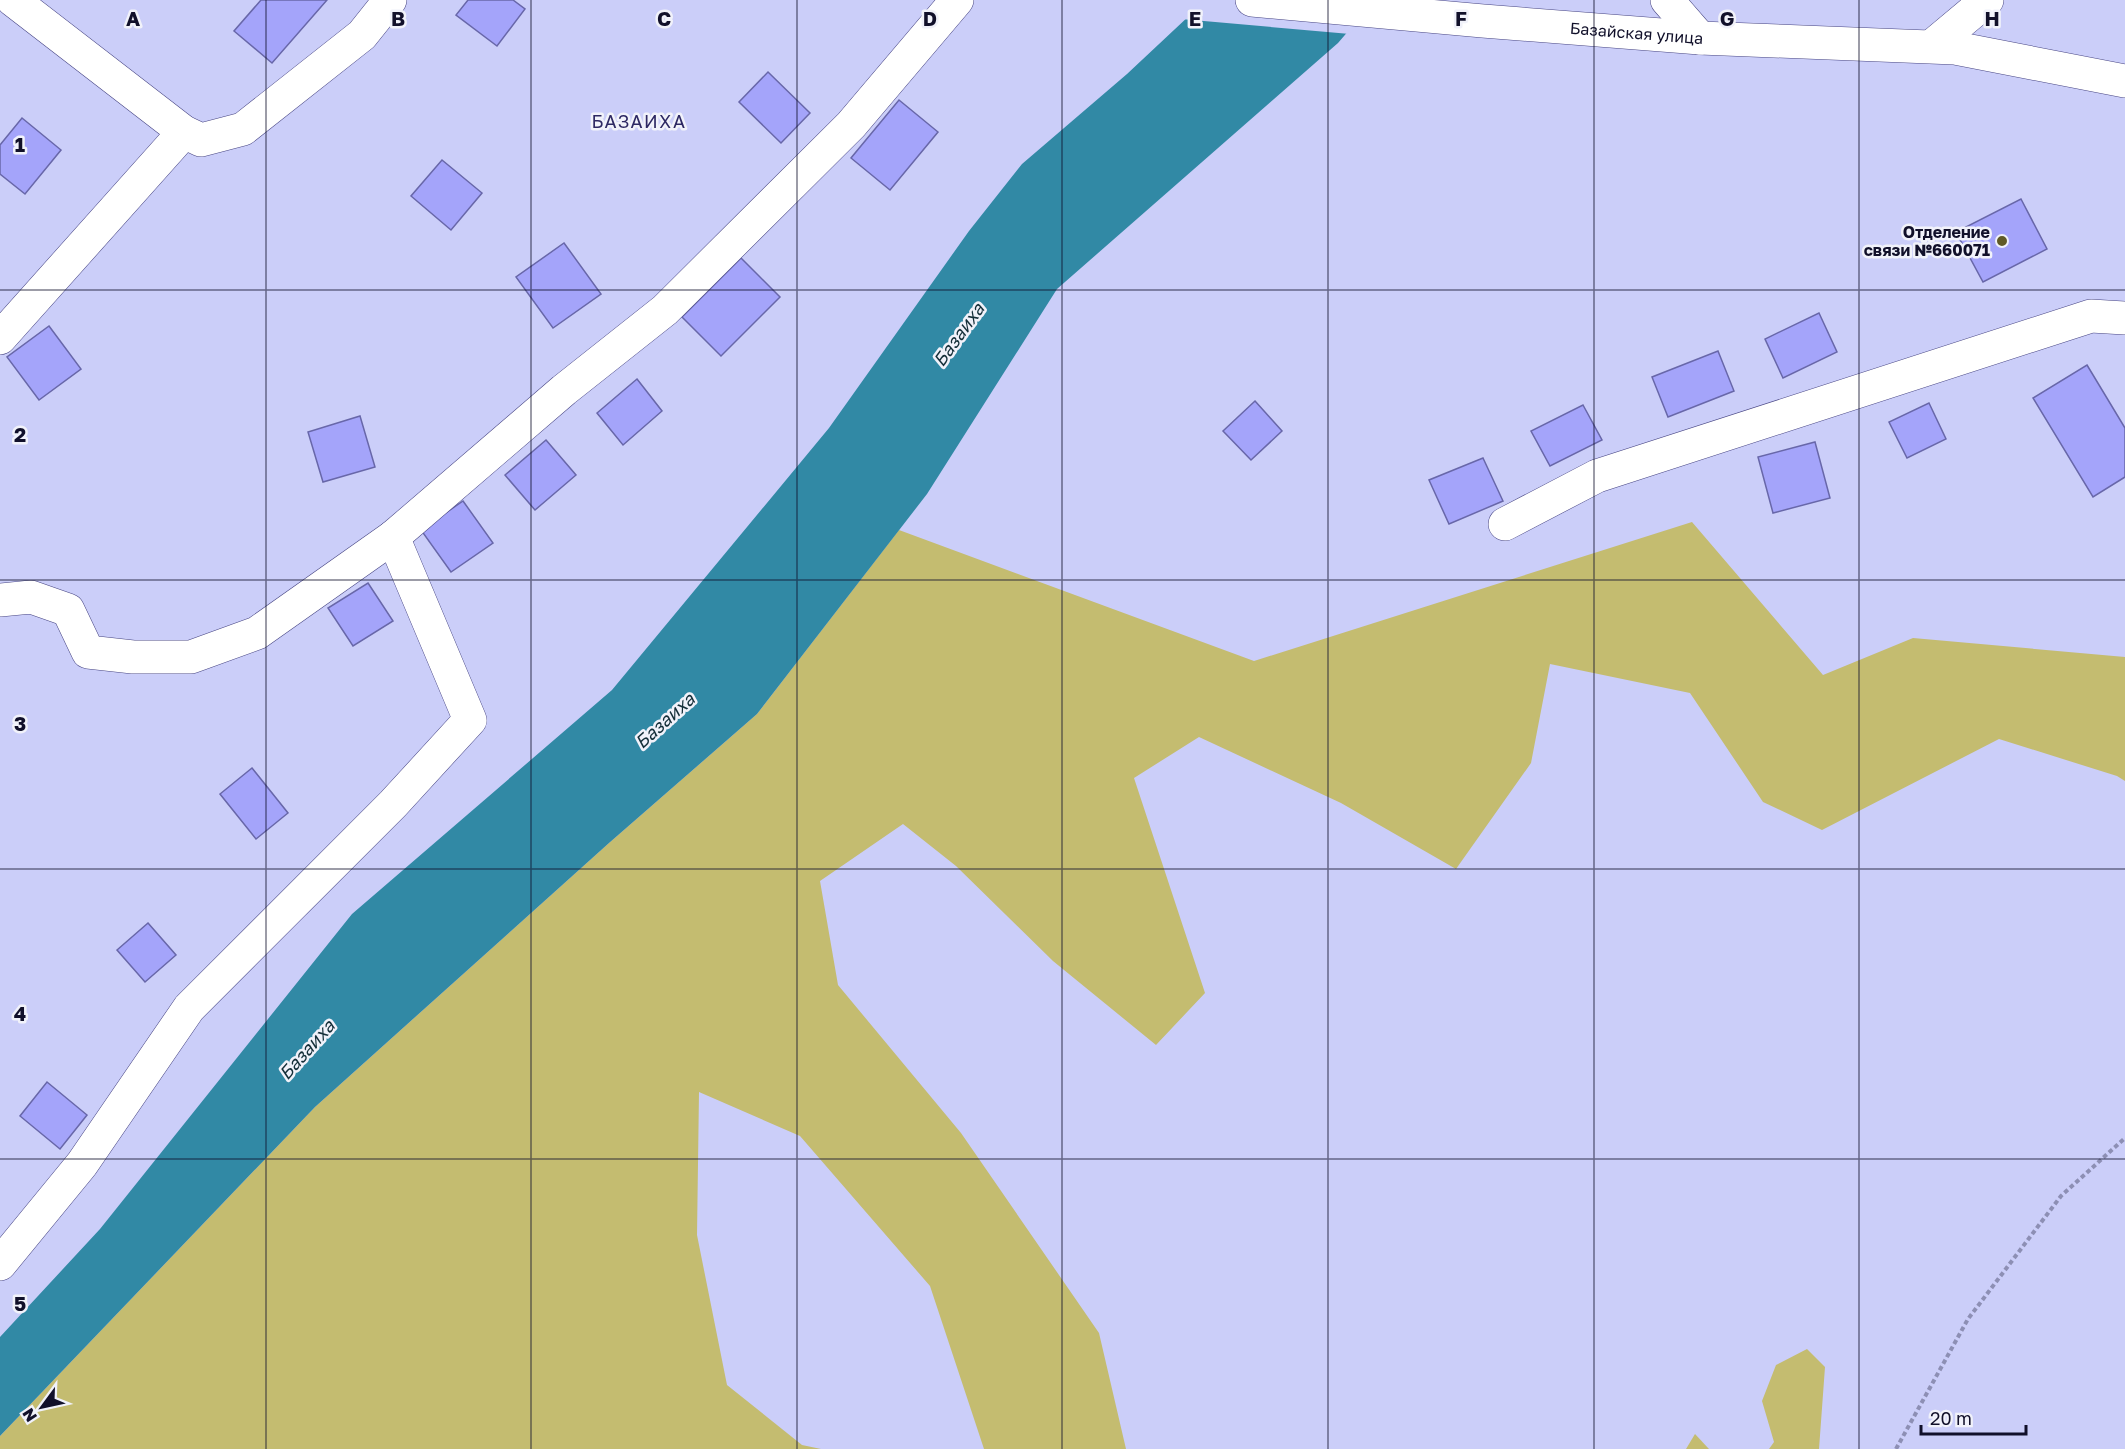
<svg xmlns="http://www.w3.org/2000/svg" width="2125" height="1449" font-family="'Golos Text',sans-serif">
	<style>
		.green { fill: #c4bc70 }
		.water { fill: #3189a5 }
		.pier { fill: #cbcef9 }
		.building { fill: #a4a4fa; stroke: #6867a9; stroke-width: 1.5 }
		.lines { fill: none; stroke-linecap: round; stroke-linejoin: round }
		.minor-casing { stroke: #474583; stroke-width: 34 }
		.path { stroke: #8d8fb4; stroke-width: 4; stroke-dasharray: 4.5 3; stroke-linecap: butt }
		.minor { stroke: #fff; stroke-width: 33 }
		.grid { fill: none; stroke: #11102a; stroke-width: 1.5; stroke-opacity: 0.55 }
		.poi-dot { fill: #605a27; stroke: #f1f2fa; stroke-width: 2 }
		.labels { text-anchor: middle; stroke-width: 5; stroke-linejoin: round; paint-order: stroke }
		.street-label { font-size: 16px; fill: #11102a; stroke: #f1f2fa }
		.poi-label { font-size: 16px; font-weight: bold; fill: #11102a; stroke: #f1f2fa; text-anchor: end }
		.neighbourhood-label { font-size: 18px; letter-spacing: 1.5px; fill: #2d2863; stroke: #f1f2fa }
		.water-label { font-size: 18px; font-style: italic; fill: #142e38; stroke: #f1f2fa }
		.grid-label { font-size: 20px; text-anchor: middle; font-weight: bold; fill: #11102a; stroke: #f1f2fa; stroke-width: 5; stroke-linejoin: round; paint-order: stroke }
	</style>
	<rect width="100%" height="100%" fill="#cbcef9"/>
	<!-- green -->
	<g class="green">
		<path d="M1692 522 1823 675 1913 638 2125 657V781L2117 776 1999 739 1822 830 1763 802 1690 693 1550 664 1531 763 1456 869 1341 803 1199 737 1134 778 1205 993 1156 1045 1053 961 956 866 903 824 820 881 838 985 961 1133 1099 1333 1126 1449H984L930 1286 800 1136 699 1092 697 1235 727 1385 802 1445 821 1449H0V1436L315 1107 609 843 757 714 899 530 1254 661Z"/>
		<path d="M1807 1349 1825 1367 1819 1449H1769L1774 1442 1762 1401 1776 1365Z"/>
		<path d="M1695 1434 1709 1449H1686Z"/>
	</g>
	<!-- water -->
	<path class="water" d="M1206 0H1375L1338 43 1057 289 927 494 757 714 609 843 315 1107 0 1436V1337L100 1229 352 914 612 690 829 428 969 231 1022 164 1127 74Z"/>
	<!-- pier -->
	<path class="pier" d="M1202 0H1378L1350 34 1181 19Z"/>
	<!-- building -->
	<g class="building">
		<path d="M261 0H327L272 63 234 31Z"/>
		<path d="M468 0H513L525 9 497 46 456 15Z"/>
		<path d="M768 72 810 113 781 143 739 102Z"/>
		<path d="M899 100 938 132 890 190 851 158Z"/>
		<path d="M22 118 61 150 25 194 0 174V145Z"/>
		<path d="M442 160 482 193 451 230 411 196Z"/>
		<path d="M2021 199 2047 249 1983 282 1956 232Z"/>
		<path d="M564 243 601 294 553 328 516 277Z"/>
		<path d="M741 258 780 297 721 356 682 317Z"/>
		<path d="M1819 313 1837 352 1783 378 1765 339Z"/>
		<path d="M49 326 81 369 39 400 7 357Z"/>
		<path d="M1718 351 1734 391 1668 417 1652 377Z"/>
		<path d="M2087 365 2125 428V477L2093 497 2033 398Z"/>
		<path d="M637 379 662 411 623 445 597 413Z"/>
		<path d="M1255 401 1282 431 1251 460 1223 431Z"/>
		<path d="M1929 403 1946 439 1907 458 1889 422Z"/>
		<path d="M1583 405 1602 440 1550 466 1531 431Z"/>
		<path d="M360 416 375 467 323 482 308 432Z"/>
		<path d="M546 440 576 475 535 510 505 475Z"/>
		<path d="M1815 442 1830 498 1773 513 1758 457Z"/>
		<path d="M1483 458 1503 501 1449 524 1429 480Z"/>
		<path d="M463 501 493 543 451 572 421 530Z"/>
		<path d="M368 583 393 621 353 646 328 608Z"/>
		<path d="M252 768 288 813 256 839 220 794Z"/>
		<path d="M148 923 176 955 145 982 117 950Z"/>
		<path d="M47 1082 87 1115 60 1149 20 1116Z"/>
	</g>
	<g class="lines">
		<!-- minor casing -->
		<g class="minor-casing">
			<g id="minor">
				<path d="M13 0 184 132 201 140 243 129 362 35 390 0"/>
				<path id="s1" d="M1252 0 1483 21 1700 38 1955 48 2125 81"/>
				<path d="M1667 0 1700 38"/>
				<path d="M1932 46 1987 0"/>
				<path d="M0 338 184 132"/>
				<path d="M1505 524 1597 476 2091 316 2125 318"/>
				<path d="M0 600 31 597 68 610 88 652 133 657H191L257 633 393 537 564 390 665 310 851 125 957 0"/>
				<path d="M0 1264 82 1164 189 1008 393 804 470 720 393 537"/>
			</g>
		</g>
		<!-- path -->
		<path class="path" d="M1896 1449 1968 1319 2061 1196 2125 1138"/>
		<!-- minor -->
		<use href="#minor" class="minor"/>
	</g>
	<!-- grid -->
	<path class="grid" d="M266 0V1449M531 0V1449M797 0V1449M1062 0V1449M1328 0V1449M1594 0V1449M1859 0V1449M0 290H2125M0 580H2125M0 869H2125M0 1159H2125"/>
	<!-- markers -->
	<circle class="poi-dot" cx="2002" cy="241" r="6"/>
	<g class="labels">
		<!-- street labels -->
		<g class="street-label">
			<text dy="6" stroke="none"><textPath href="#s1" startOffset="386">Базайская улица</textPath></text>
		</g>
		<!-- poi labels -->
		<g class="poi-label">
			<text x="1990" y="238">Отделение<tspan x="1990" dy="18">связи №660071</tspan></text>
		</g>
		<!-- neighbourhood labels -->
		<g class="neighbourhood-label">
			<text x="639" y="128">БАЗАИХА</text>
		</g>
		<!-- water labels -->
		<g class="water-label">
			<text transform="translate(959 335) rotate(-54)" y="6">Базаиха</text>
			<text transform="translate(665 721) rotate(-42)" y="6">Базаиха</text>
			<text transform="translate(307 1050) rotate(-48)" y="6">Базаиха</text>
		</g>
	</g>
	<g class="grid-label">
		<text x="133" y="26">A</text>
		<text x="398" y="26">B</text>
		<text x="664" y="26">C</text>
		<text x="930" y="26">D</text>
		<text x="1195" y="26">E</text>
		<text x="1461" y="26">F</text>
		<text x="1727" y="26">G</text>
		<text x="1992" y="26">H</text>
		<text x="20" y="152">1</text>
		<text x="20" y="442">2</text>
		<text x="20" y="731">3</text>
		<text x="20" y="1021">4</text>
		<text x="20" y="1311">5</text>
	</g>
	<!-- north arrow -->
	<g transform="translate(42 1407) rotate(237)" stroke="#f1f2fa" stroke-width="4.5" paint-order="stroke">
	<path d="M0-4.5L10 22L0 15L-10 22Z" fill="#11102a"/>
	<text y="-9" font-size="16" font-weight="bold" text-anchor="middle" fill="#11102a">N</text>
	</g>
	<!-- scale -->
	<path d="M1921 1425v9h105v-9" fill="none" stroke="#11102a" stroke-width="3"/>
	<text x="1930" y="1425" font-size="18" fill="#11102a" stroke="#f1f2fa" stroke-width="4.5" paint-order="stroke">20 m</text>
</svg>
